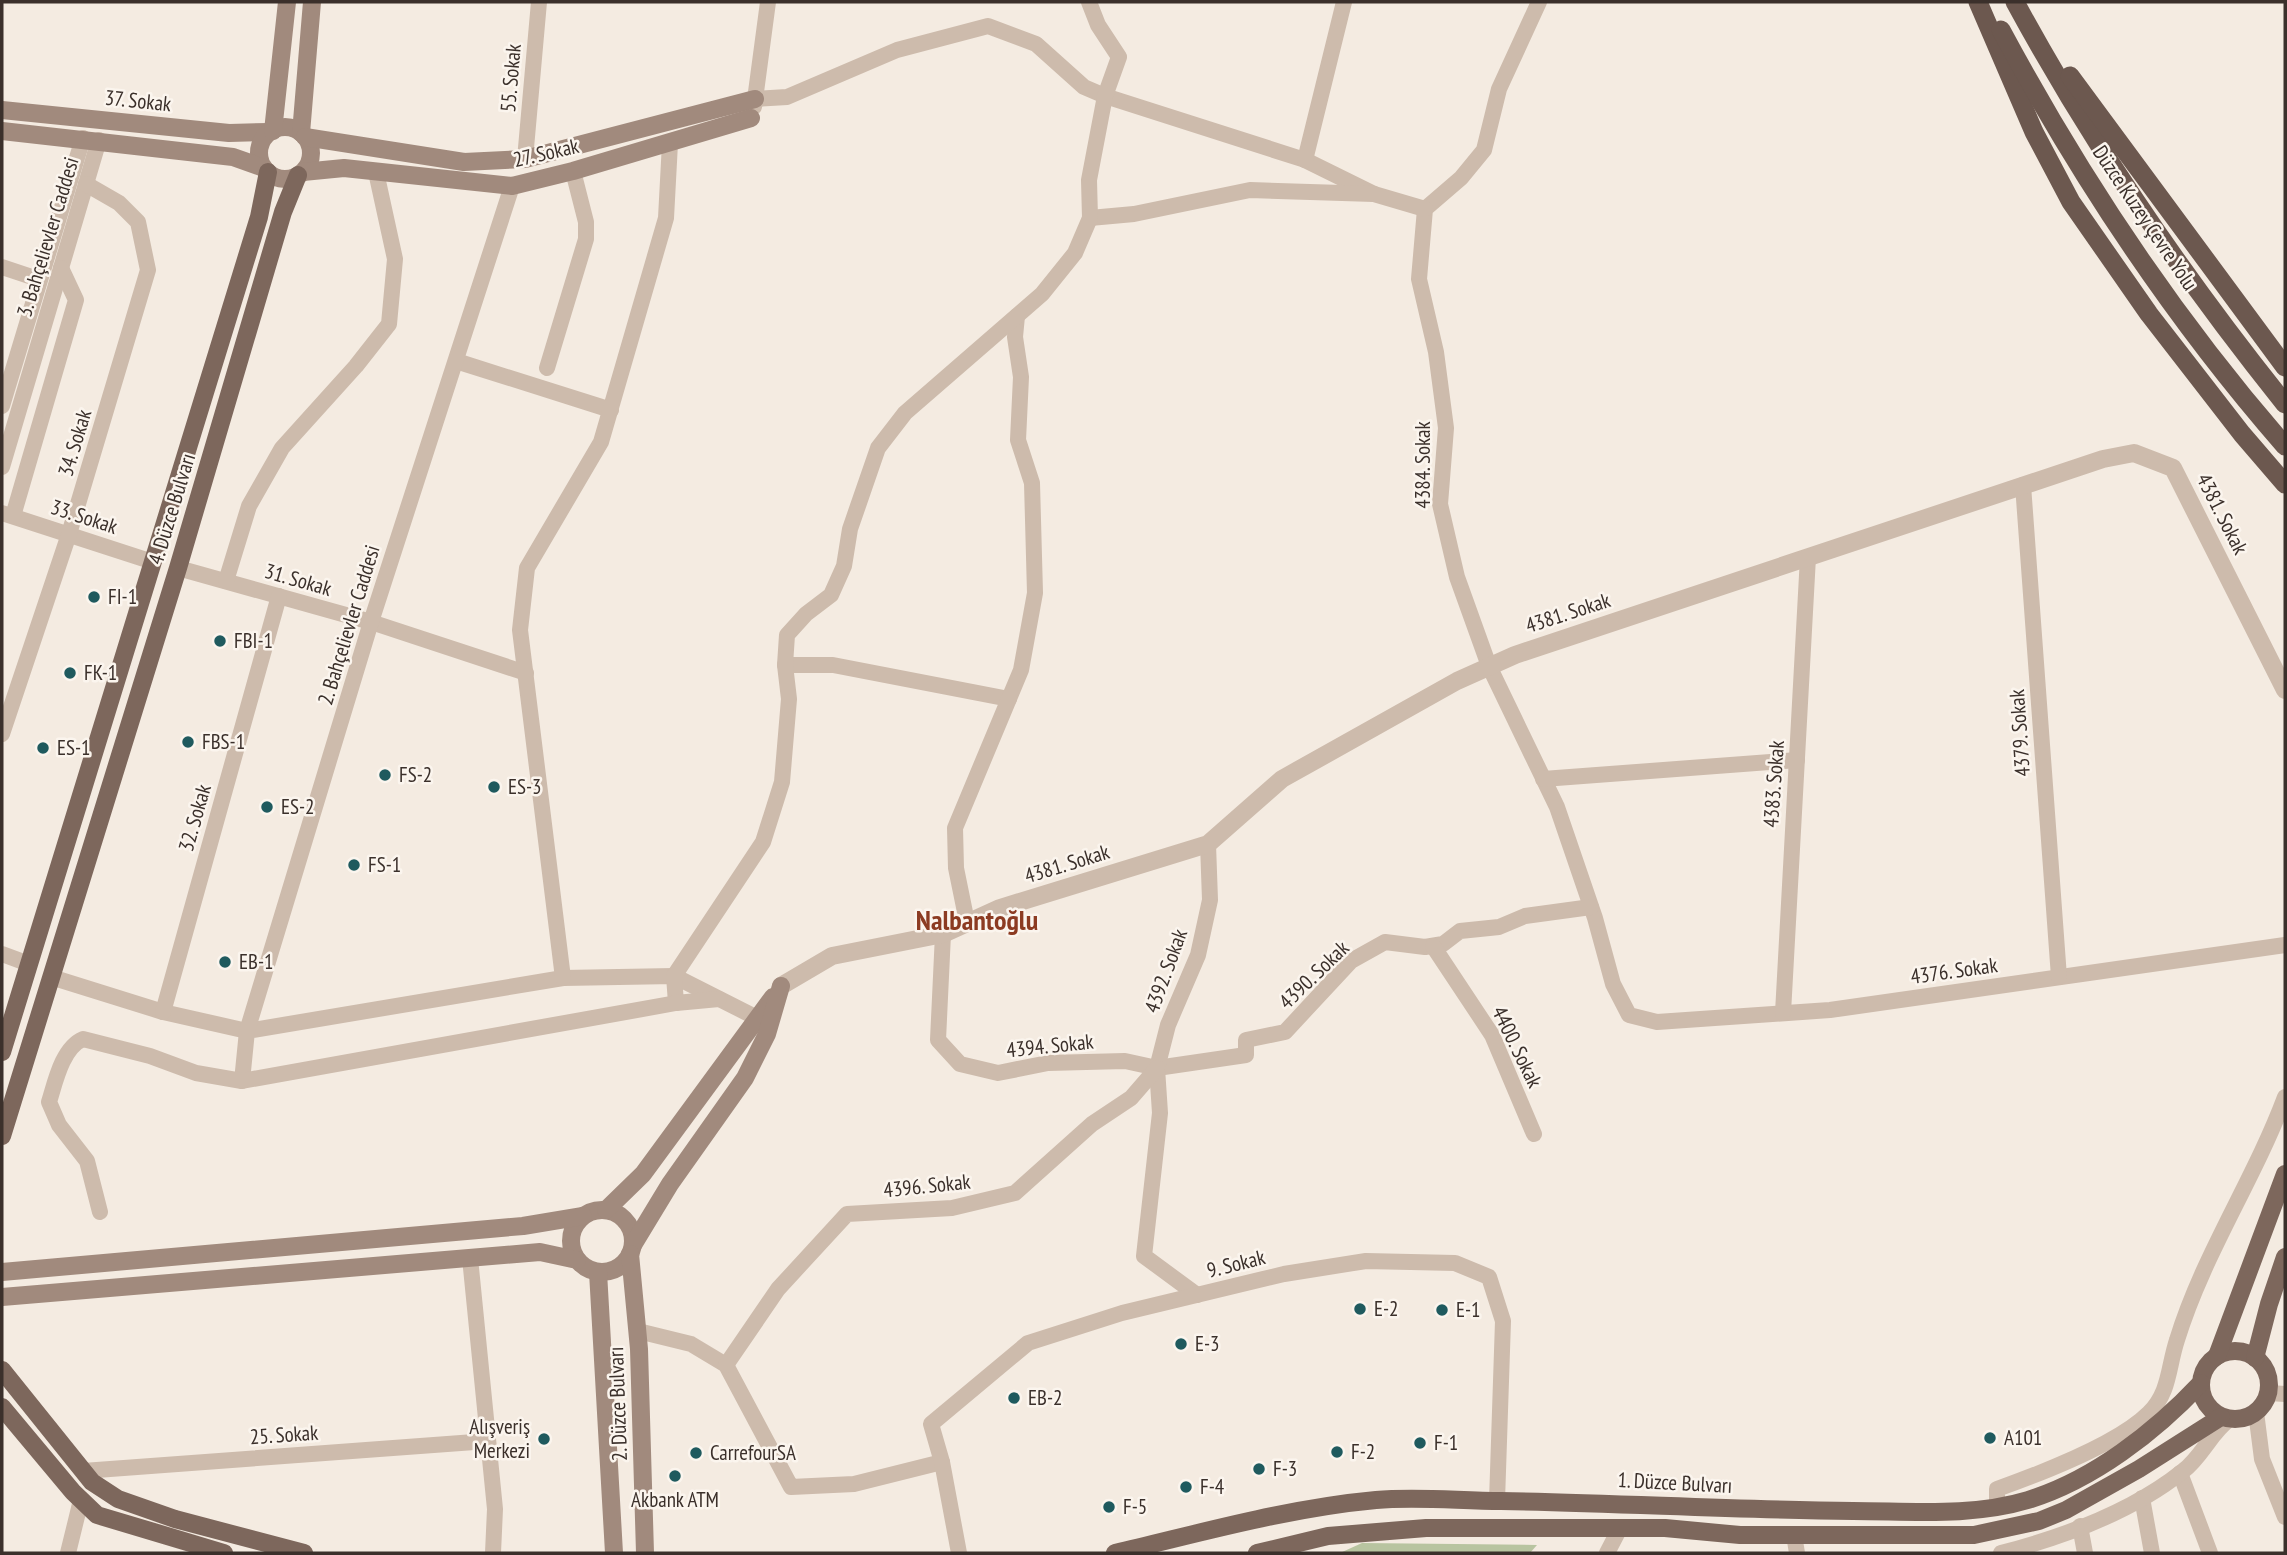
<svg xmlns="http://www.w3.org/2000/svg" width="2287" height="1555" font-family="'PT Sans Narrow',sans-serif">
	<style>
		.green { fill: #b8c4a0 }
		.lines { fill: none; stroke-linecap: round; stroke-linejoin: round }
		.minor { stroke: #cdbbac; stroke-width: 16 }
		.tertiary { stroke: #cdbbac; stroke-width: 18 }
		.secondary { stroke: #a18a7d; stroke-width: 18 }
		.primary { stroke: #7d675c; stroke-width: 18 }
		.trunk { stroke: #6c584f; stroke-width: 19 }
		.poi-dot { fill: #1f5a5e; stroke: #fbf5ee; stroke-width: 2.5 }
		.labels { text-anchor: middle; stroke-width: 5; stroke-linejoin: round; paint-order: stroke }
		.street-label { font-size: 21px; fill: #3b302b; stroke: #fbf5ee }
		.poi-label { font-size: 21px; fill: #3b302b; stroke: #fbf5ee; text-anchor: start }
		.district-label { font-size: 28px; font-weight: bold; fill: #8c3b22; stroke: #fbf5ee }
	</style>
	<rect width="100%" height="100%" fill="#f4ebe1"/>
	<!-- green -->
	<path class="green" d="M1362 1543 1537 1545 1530 1553H1340Z"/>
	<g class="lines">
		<!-- minor -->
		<g class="minor">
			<path d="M1539 2 1499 89 1484 150 1461 178 1425 209 1419 279 1436 352 1446 428 1440 504 1457 577 1489 666 1557 807 1595 918 1613 984 1629 1015 1657 1022 1830 1010 2285 945"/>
			<path d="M755 99 787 97 897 50 988 26 1036 44 1084 87 1105 96 1305 160 1374 194"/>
			<path d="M754 107 768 2"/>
			<path d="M525 159 539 2"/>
			<path d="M1305 160 1344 2"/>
			<path d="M1090 218 1134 214 1250 190 1374 194 1425 209"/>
			<path d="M2 267 32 277"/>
			<path d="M456 361 611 410"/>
			<path d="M547 368 586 239V222L573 171"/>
			<path d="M2 406 83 138"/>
			<path d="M2 467 99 140"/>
			<path d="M2023 485 2059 977"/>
			<path d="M2 513 153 562"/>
			<path d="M13 516 76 300 61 268"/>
			<path d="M178 568 371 622 526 673"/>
			<path d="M226 581 249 506 282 448 356 366 389 324 395 259 376 172"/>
			<path d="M785 665H833L1009 699"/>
			<path d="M2 734 69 534 148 270 138 222 119 203 86 184"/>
			<path d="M1543 779 1797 760"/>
			<path d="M967 922 956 868 955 828 1021 670 1035 593 1032 483 1018 440 1021 377 1015 337 1017 316"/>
			<path d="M943 934 938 1040 960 1064 998 1073 1048 1063 1086 1062 1125 1061 1157 1068 1246 1055V1040L1285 1032 1351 961 1385 942 1425 947 1443 944 1460 931 1499 927 1525 916 1591 907"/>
			<path d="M1433 946 1492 1035 1534 1134"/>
			<path d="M2 954 29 964"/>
			<path d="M51 977 163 1012 247 1031 563 978 674 976 757 1018 764 1029"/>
			<path d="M563 978 520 630 527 568 601 442 666 218 670 143"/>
			<path d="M676 1003 674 976 763 842 782 782 789 699 785 665 787 635 806 614 831 595 844 566 850 529 878 448 905 413 1042 294 1075 253 1090 218 1089 180 1105 96 1119 57 1098 25 1089 2"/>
			<path d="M163 1012 279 596"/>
			<path d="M1783 1013 1808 557"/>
			<path d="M242 1081 247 1031 371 622 512 186"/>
			<path d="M100 1212 87 1161 59 1125 49 1102C55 1083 62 1048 83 1039L150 1056 196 1073 242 1081 676 1003 719 999"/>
			<path d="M470 1258 495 1509 493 1553"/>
			<path d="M1197 1295 1144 1256 1160 1113 1157 1068 1168 1025 1198 955 1210 900 1208 844"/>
			<path d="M638 1331 691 1344 726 1365 791 1487 854 1484 942 1462"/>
			<path d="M726 1365 778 1289 847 1214 952 1208 1015 1193 1092 1124 1131 1098 1157 1068"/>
			<path d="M2269 1393 2285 1394"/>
			<path d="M2256 1412 2262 1459 2285 1517"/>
			<path d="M83 1471 488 1441"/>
			<path d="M2180 1473 2210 1553"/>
			<path d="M2142 1498 2152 1553"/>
			<path d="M1997 1507V1489C2039 1474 2118 1444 2149 1413 2170 1392 2168 1367 2177 1340 2203 1255 2254 1180 2285 1097"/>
			<path d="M2080 1526 2085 1553"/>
			<path d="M1794 1535 1797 1553"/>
			<path d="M68 1553 81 1500"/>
			<path d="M959 1553 942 1462 931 1424 1028 1343 1122 1313 1284 1274 1366 1261 1455 1263 1489 1277 1503 1321 1497 1501"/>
			<path d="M1607 1553 1620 1528"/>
			<path d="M2001 1553C2063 1537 2133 1511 2183 1471 2202 1457 2211 1432 2230 1419"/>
		</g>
		<!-- tertiary -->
		<path class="tertiary" d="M781 986 832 956 943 934 1000 908 1208 844 1282 779 1457 681 1515 655 2103 459 2134 453 2173 468 2285 690"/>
		<!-- secondary -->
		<g class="secondary">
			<path d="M2 110 229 133 269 132"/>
			<circle cx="285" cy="153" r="26"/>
			<path d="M2 131 233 157 264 168"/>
			<path d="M273 131 287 2"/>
			<path d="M301 133 312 2"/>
			<path d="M305 137 464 162 525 159 755 99"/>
			<path d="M303 172 344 168 512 186 573 171 751 118"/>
			<circle cx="602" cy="1241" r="31"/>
			<path d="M606 1210 643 1174 773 997"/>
			<path d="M633 1245 670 1184 745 1078 767 1034 781 986"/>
			<path d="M630 1254 639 1349 645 1553"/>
			<path d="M2 1272 523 1226 583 1216"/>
			<path d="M598 1272 614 1553"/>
			<path d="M2 1297 540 1252 577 1260"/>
		</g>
		<!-- primary -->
		<g class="primary">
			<path d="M2 1052 259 217 268 172"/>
			<path d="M2 1136 178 568 283 212 298 175"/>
			<circle cx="2235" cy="1385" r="34"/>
			<path d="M2217 1356 2285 1174"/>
			<path d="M2255 1358 2269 1304 2285 1257"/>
			<path d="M2 1370 92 1482 118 1499 175 1519 304 1553"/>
			<path d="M2 1407 73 1492 97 1515 224 1553"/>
			<path d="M1115 1553C1201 1533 1288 1508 1376 1500 1417 1496 1460 1501 1501 1501 1619 1503 1736 1510 1853 1511 1911 1511 1972 1517 2028 1500 2093 1480 2155 1432 2201 1383"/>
			<path d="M1257 1553 1328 1536 1426 1528H1665L1740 1535H1974L2039 1521 2066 1510 2139 1469 2221 1417"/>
		</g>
		<!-- trunk -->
		<g class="trunk">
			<path d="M1978 2 2034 132 2071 202 2149 314 2242 434 2285 484"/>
			<path d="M2015 2C2092 144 2184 278 2285 404"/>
			<path d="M2001 30C2080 177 2176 321 2285 446"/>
			<path d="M2070 76 2285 367"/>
		</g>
	</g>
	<!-- markers -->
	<g class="poi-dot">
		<circle cx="94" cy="597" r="7"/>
		<circle cx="220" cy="641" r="7"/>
		<circle cx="70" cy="673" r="7"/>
		<circle cx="188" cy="742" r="7"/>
		<circle cx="43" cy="748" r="7"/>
		<circle cx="385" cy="775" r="7"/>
		<circle cx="494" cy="787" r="7"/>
		<circle cx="267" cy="807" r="7"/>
		<circle cx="354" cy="865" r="7"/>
		<circle cx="225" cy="962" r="7"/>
		<circle cx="1360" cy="1309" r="7"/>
		<circle cx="1442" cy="1310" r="7"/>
		<circle cx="1181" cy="1344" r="7"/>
		<circle cx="1014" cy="1398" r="7"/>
		<circle cx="1990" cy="1438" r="7"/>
		<circle cx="544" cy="1439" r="7"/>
		<circle cx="1420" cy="1443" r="7"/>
		<circle cx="1337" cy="1452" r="7"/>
		<circle cx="696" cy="1453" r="7"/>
		<circle cx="1259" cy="1469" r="7"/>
		<circle cx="675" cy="1476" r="7"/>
		<circle cx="1186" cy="1487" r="7"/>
		<circle cx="1109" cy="1507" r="7"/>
	</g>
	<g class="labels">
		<!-- street labels -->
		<g class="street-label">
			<text transform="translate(511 78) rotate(-85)" y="7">55. Sokak</text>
			<text transform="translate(138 101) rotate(6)" y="7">37. Sokak</text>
			<text transform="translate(546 153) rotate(-13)" y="7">27. Sokak</text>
			<text transform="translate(2145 218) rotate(56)" y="7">Düzce Kuzey Çevre Yolu</text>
			<text transform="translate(48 237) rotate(-73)" y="7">3. Bahçelievler Caddesi</text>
			<text transform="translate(75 443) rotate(-73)" y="7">34. Sokak</text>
			<text transform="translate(1423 465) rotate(-90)" y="7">4384. Sokak</text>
			<text transform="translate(172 509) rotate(-73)" y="7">4. Düzce Bulvarı</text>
			<text transform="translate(2222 514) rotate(63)" y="7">4381. Sokak</text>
			<text transform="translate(84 517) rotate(18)" y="7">33. Sokak</text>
			<text transform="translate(298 580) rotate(16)" y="7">31. Sokak</text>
			<text transform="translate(1568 613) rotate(-18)" y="7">4381. Sokak</text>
			<text transform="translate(349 625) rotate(-73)" y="7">2. Bahçelievler Caddesi</text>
			<text transform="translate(2020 733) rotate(-94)" y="7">4379. Sokak</text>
			<text transform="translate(1774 784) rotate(-86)" y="7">4383. Sokak</text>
			<text transform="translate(195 818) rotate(-74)" y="7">32. Sokak</text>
			<text transform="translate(1067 864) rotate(-17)" y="7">4381. Sokak</text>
			<text transform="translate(1166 971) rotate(-70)" y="7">4392. Sokak</text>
			<text transform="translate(1954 971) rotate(-8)" y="7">4376. Sokak</text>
			<text transform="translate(1314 975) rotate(-44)" y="7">4390. Sokak</text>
			<text transform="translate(1050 1046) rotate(-6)" y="7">4394. Sokak</text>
			<text transform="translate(1517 1047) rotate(64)" y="7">4400. Sokak</text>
			<text transform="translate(927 1186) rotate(-6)" y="7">4396. Sokak</text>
			<text transform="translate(1236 1264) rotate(-14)" y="7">9. Sokak</text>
			<text transform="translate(618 1404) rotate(-92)" y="7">2. Düzce Bulvarı</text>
			<text transform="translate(284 1435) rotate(-4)" y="7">25. Sokak</text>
			<text transform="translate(1675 1483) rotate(3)" y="7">1. Düzce Bulvarı</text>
		</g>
		<!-- poi labels -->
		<g class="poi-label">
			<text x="108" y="604">FI-1</text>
			<text x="234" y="648">FBI-1</text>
			<text x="84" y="680">FK-1</text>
			<text x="202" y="749">FBS-1</text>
			<text x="57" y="755">ES-1</text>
			<text x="399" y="782">FS-2</text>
			<text x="508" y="794">ES-3</text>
			<text x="281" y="814">ES-2</text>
			<text x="368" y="872">FS-1</text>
			<text x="239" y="969">EB-1</text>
			<text x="1374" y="1316">E-2</text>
			<text x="1456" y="1317">E-1</text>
			<text x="1195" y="1351">E-3</text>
			<text x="1028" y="1405">EB-2</text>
			<text x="530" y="1434" text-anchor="end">Alışveriş<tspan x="530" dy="24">Merkezi</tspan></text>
			<text x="2004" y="1445">A101</text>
			<text x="1434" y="1450">F-1</text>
			<text x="1351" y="1459">F-2</text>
			<text x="710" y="1460">CarrefourSA</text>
			<text x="1273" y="1476">F-3</text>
			<text x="1200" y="1494">F-4</text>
			<text x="675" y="1507" text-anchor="middle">Akbank ATM</text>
			<text x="1123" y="1514">F-5</text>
		</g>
		<!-- district labels -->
		<g class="district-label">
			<text x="977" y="930">Nalbantoğlu</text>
		</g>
	</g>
	<!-- border -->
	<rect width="2287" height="1555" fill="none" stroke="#3b302b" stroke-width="7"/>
</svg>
